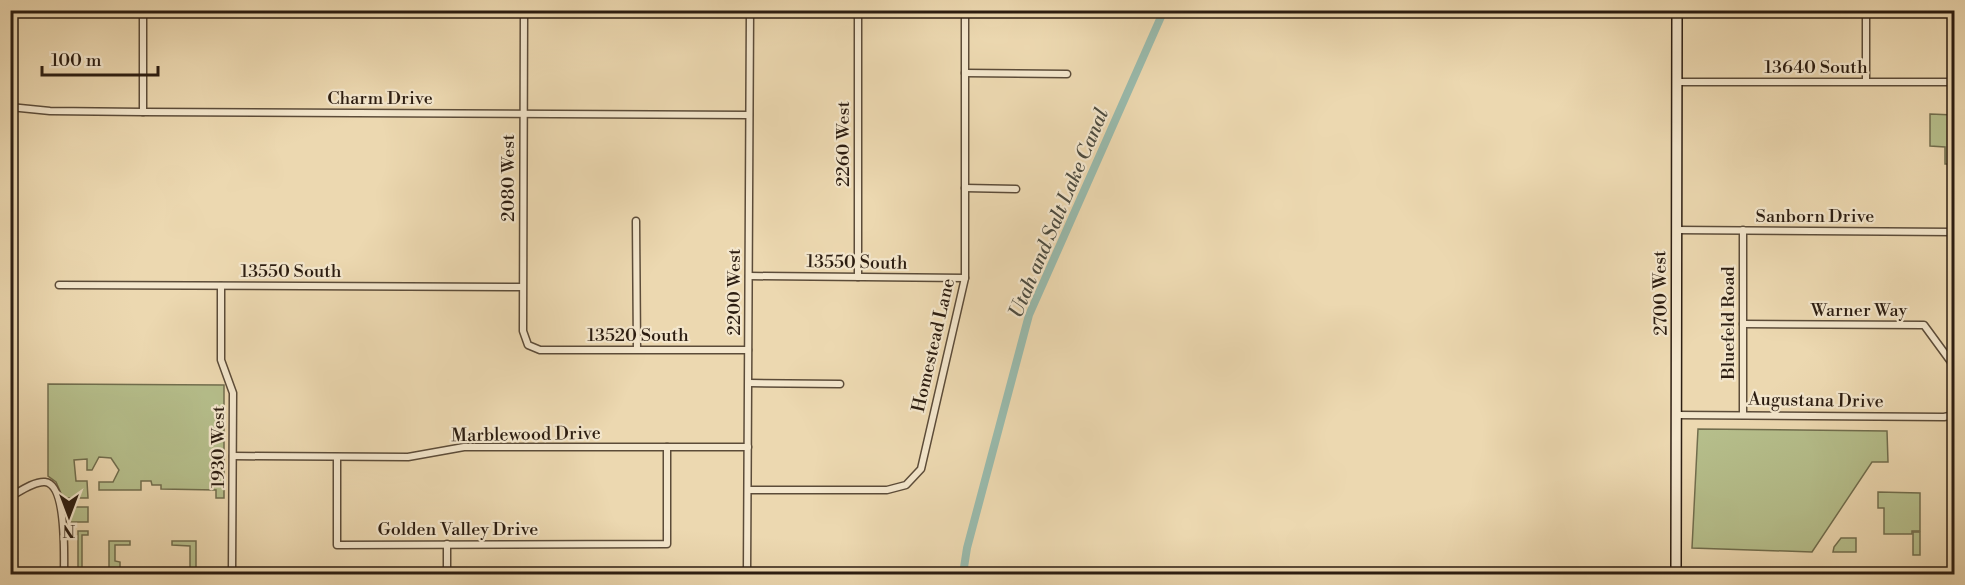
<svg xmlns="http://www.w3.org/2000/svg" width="1965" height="585" font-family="'Libre Bodoni',serif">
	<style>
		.green { fill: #b6bf8c; stroke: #716e4e; stroke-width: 1.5 }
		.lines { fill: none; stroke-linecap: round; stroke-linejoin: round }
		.canal { stroke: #99baac; stroke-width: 8 }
		.minor-casing { stroke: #5c4c39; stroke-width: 9 }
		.secondary-casing { stroke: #2c1d11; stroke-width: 12 }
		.minor { stroke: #f3e6cc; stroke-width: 6 }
		.secondary { stroke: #f3e6cc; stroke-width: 9 }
		.labels { text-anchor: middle; stroke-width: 4.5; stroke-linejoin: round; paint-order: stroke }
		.street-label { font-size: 18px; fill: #2c1d11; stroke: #f3e6cc }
		.water-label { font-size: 20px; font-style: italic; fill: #4d4c40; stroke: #f3e6cc }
	</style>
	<rect width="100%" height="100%" fill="#ecd8b0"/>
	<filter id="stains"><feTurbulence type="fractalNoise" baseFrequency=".00333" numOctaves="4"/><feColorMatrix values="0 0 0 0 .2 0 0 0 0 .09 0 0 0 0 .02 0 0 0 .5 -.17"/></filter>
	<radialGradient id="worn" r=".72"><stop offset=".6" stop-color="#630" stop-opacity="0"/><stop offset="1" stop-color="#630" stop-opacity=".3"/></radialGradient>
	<!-- green -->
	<g class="green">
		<path d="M1930 114 1954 115V164H1945V147L1930 146Z"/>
		<path d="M48 384 224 385V498H216V490L161 489V485H152L151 481H141V490H99V482H113L119 470 111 458 99 457 92 470H87V459L74 460 76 481H87L88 498H63L56 482 48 476Z"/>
		<path d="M1698 429 1887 431 1888 462H1872L1812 552 1692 548Z"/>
		<path d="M1878 492 1920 493V531H1912V534H1884V508H1878Z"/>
		<path d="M66 507H88V522H70Z"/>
		<path d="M78 531H88V535H82V574H78Z"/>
		<rect x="1913" y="532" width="7" height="23"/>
		<path d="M1841 538H1856V552H1833L1834 547Z"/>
		<path d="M109 541H130V545H115V561L120 562V574H109Z"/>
		<path d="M172 541H196V574H190V546L172 545Z"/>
	</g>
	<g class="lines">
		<!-- canal -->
		<path class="canal" d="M963 574 967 548 1029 315 1164 10"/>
		<!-- minor casing -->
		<g class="minor-casing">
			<g id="minor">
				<path d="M524 10 523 331 528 345 540 350H748"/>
				<path d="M965 73 1067 74"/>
				<path d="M1866 81V10"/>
				<path d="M1678 82H1954"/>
				<path d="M10 107 50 111 143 112 749 115"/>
				<path d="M143 112V10"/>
				<path d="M965 188 1016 189"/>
				<path d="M636 221 637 349"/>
				<path d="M1676 230 1954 232"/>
				<path d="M749 276 965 278"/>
				<path d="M858 277V10"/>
				<path d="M59 285 522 287"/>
				<path d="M221 286V360L233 393 232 574"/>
				<path d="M1743 324 1924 325 1954 366"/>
				<path d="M749 383 840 384"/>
				<path d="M1677 415 1944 417 1954 415"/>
				<path d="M1743 415V230"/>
				<path d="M233 456 408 457 464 447H748"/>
				<path d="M337 457V545L667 544V447"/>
				<path d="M748 490H887L906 485 921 469 965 278V10"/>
				<path d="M10 497C19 492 34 481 45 482 67 484 64 558 64 574"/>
				<path d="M447 574V544"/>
				<path d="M747 574 750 10"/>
			</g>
		</g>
		<!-- secondary casing -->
		<g class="secondary-casing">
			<path id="secondary" d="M1676 574 1677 10"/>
		</g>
		<!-- minor -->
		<use href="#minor" class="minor"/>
		<!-- secondary -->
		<use href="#secondary" class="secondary"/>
	</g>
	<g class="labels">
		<!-- street labels -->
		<g class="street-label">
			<text x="1816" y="73">13640 South</text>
			<text x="380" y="104">Charm Drive</text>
			<text transform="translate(843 144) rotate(-90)" y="6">2260 West</text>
			<text transform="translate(508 178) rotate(-90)" y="6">2080 West</text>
			<text x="1815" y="222">Sanborn Drive</text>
			<text transform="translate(857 262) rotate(1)" y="6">13550 South</text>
			<text x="291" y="277">13550 South</text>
			<text transform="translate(734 292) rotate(-90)" y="6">2200 West</text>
			<text transform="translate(1660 293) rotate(-91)" y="6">2700 West</text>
			<text x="1859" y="316">Warner Way</text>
			<text transform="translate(1728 323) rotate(-90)" y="6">Bluefeld Road</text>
			<text x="638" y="341">13520 South</text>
			<text transform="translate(933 345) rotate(-77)" y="6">Homestead Lane</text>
			<text transform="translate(1816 400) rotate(1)" y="6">Augustana Drive</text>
			<text transform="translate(526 434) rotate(-1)" y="6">Marblewood Drive</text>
			<text transform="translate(218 447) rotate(-90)" y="6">1930 West</text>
			<text x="458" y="535">Golden Valley Drive</text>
		</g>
		<!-- water labels -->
		<g class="water-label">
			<text transform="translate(1058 213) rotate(-67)" y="7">Utah and Salt Lake Canal</text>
		</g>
	</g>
	<!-- margin -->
	<rect width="1965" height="585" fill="none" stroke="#ecd8b0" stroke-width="36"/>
	<rect x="12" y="12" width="1941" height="561" fill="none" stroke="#2c1d11" stroke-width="3"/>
	<rect x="18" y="18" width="1929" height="549" fill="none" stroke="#2c1d11" stroke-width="1.5"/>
	<!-- north arrow -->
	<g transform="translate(69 516) rotate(180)" stroke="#f3e6cc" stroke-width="4.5" paint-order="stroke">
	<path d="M0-4.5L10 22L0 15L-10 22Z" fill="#2c1d11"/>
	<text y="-9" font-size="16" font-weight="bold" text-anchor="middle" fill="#2c1d11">N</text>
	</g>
	<!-- scale -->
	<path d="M42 66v9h116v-9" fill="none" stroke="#2c1d11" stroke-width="3"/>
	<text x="51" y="66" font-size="18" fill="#2c1d11" stroke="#f3e6cc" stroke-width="4.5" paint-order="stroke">100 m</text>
	<rect width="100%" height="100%" filter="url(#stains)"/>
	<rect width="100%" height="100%" fill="url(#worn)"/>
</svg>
